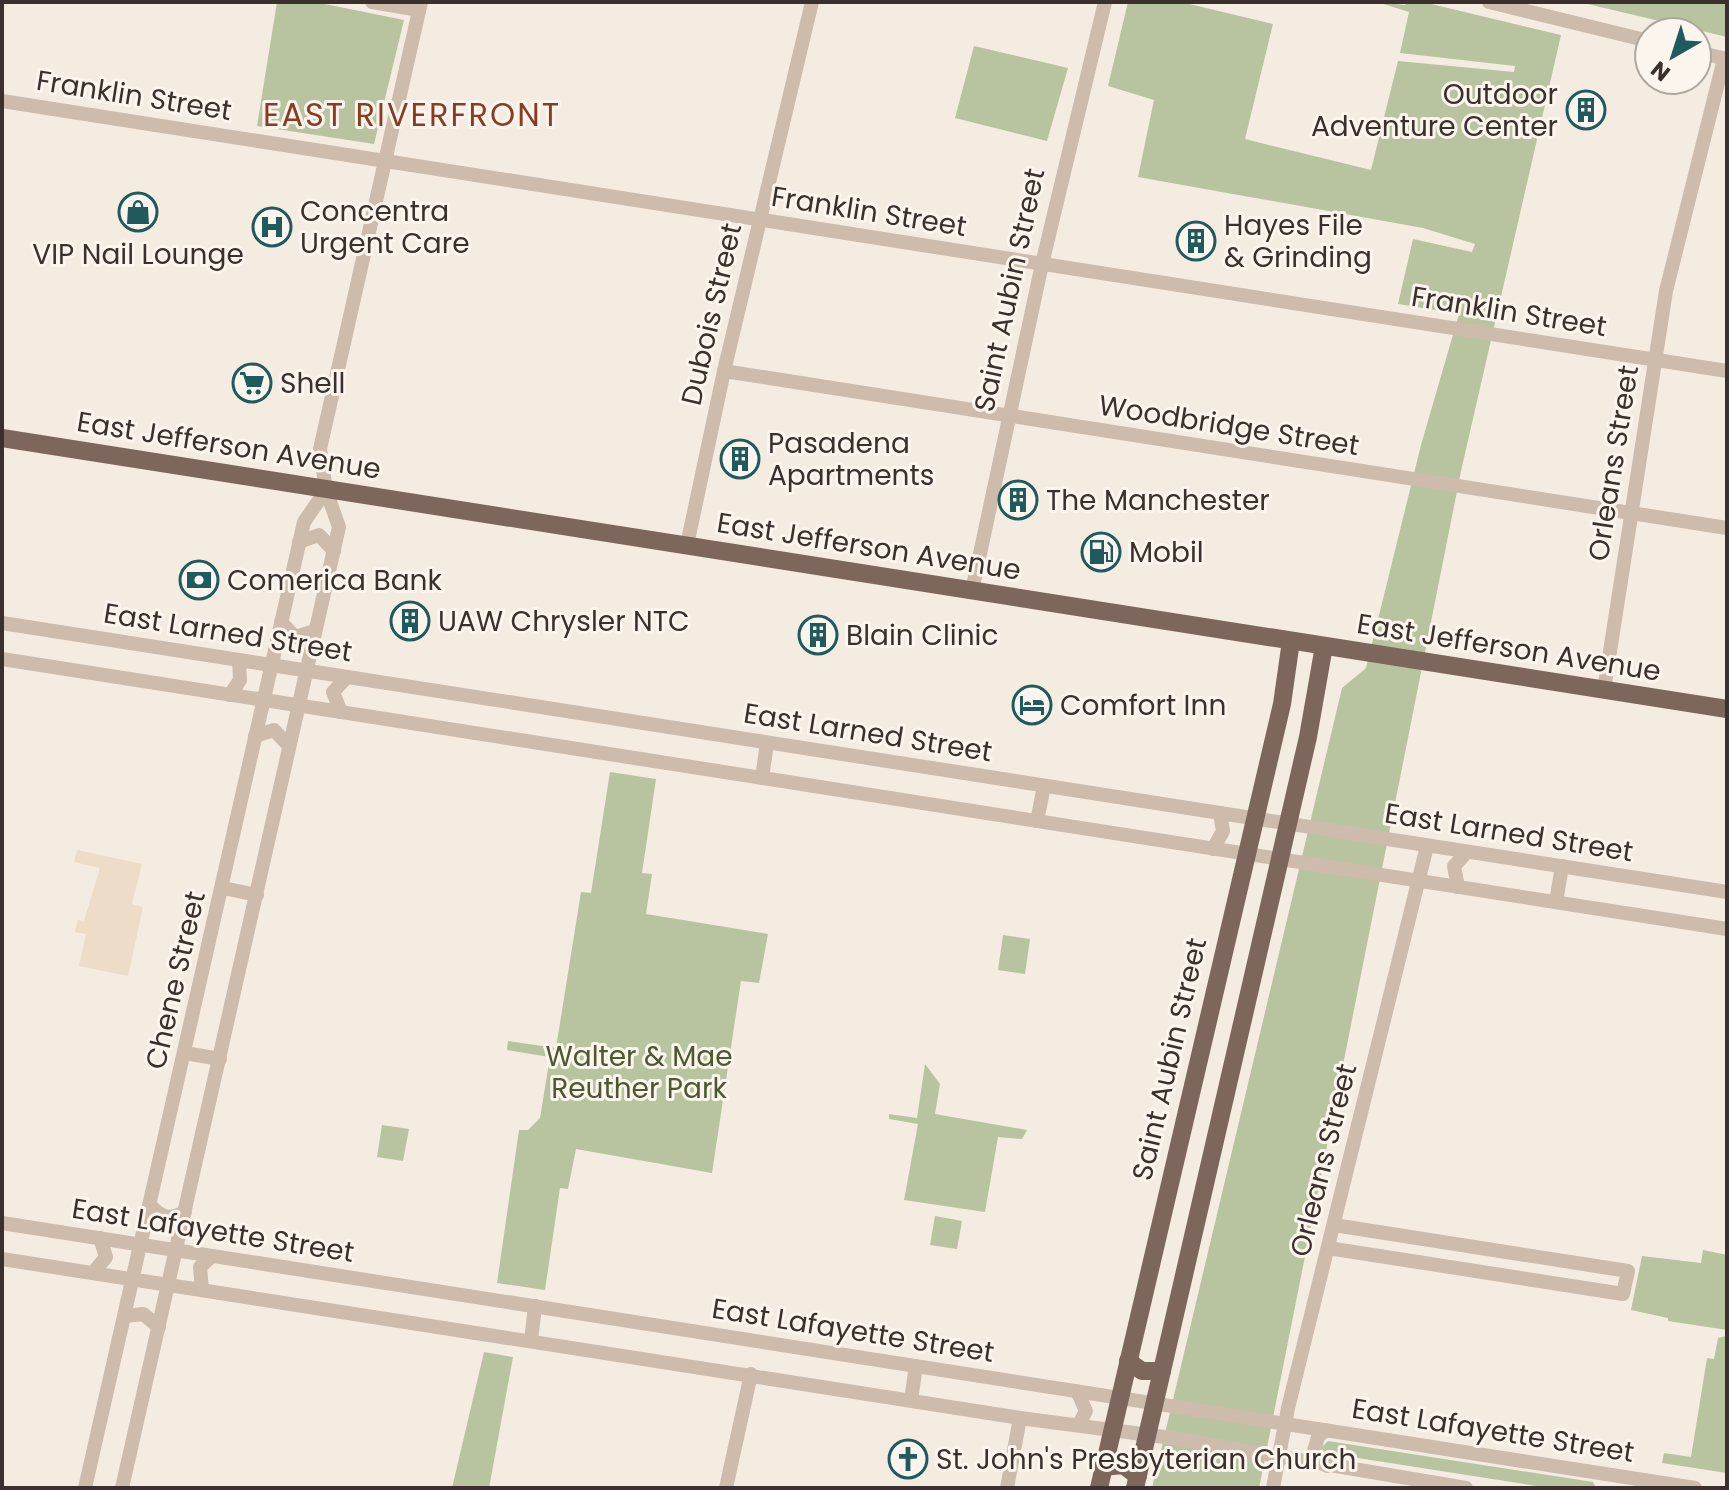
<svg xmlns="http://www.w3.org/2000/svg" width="1729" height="1490" font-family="Poppins,sans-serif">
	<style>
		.green { fill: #b8c4a0 }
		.plaza { fill: #ecdcc8 }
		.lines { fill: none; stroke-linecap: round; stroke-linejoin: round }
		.minor { stroke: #cdbbac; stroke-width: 14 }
		.major { stroke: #7d675c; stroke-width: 18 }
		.labels { text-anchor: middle; stroke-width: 6; stroke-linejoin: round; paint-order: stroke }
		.poi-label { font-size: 28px; fill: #3b302b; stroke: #fbf5ee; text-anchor: start }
		.street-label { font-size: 28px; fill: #3b302b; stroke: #fbf5ee }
		.park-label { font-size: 28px; fill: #4a5a2e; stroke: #fbf5ee }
		.quarter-label { font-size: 32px; letter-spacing: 2px; fill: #8c3b22; stroke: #fbf5ee }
	</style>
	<rect width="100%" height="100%" fill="#f4ebe1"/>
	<!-- green -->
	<g class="green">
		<path d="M277 2H315L404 20 374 144 257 126Z"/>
		<path d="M1128 2H1181L1273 24 1245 139 1371 170 1398 61 1514 72 1515 66 1400 53 1409 12 1377 2 1405 5 1407 2H1423L1561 35 1461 471 1259 1488H1152L1342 688 1366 668 1421 445 1459 314 1398 304 1413 239 1472 252 1475 244 1423 228 1138 177 1154 100 1108 86Z"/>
		<path d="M1579 2H1727V37Z"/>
		<path d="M974 46 1068 68 1047 141 955 118Z"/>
		<path d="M610 772 656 779 642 873 652 874 646 914 768 934 759 983 741 981 712 1173 576 1149 568 1189 560 1188 545 1290 497 1283 519 1130H528L540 1118 550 1057 507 1050 508 1041 556 1048 581 892 591 893Z"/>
		<path d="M1003 935 1030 939 1025 974 998 970Z"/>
		<path d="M925 1064 940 1084 935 1114 1027 1130 1022 1139 998 1137 985 1212 904 1200 918 1124 889 1119V1114L917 1118Z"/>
		<path d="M382 1125 409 1129 403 1161 377 1157Z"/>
		<path d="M935 1216 962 1221 957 1249 930 1245Z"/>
		<path d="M1703 1250 1727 1255V1473L1662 1463 1664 1453 1691 1457 1707 1358 1714 1359 1718 1338 1726 1336 1727 1330 1668 1321V1318L1631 1310 1642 1256 1701 1263Z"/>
		<path d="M484 1352 513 1357 489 1488H452Z"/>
		<path d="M1328 1441 1593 1482 1596 1488H1550L1326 1453 1321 1448Z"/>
	</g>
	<!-- plaza -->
	<path class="plaza" d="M77 850 142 864 132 904 143 907 128 976 79 966 86 934 75 932 78 920 84 921 100 868 74 862Z"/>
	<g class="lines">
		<!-- minor -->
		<g class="minor">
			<path d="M372 2 419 10"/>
			<path d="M1489 2 1649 41"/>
			<path d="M1697 52 1727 59"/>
			<path d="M2 101 1727 371"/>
			<path d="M724 371 1727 528"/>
			<path d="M299 542 319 535 334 551"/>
			<path d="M687 545 724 371 812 2"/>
			<path d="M972 591 1042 264 1105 2"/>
			<path d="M281 622 295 637 315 631"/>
			<path d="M2 623 1727 892"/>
			<path d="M2 659 1727 929"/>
			<path d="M1604 690 1666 291 1724 59"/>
			<path d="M230 695 240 680 239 660"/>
			<path d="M341 712 333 692 347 677"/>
			<path d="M255 736 274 730 289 746"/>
			<path d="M762 778 767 743"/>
			<path d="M1037 821 1044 786"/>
			<path d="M1213 849 1223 831 1220 813"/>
			<path d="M1458 887 1454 866 1467 852"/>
			<path d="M223 888 257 895"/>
			<path d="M1556 902 1562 866"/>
			<path d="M185 1053 220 1059"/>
			<path d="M150 1205C162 1218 169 1220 185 1212"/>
			<path d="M2 1223 1695 1488"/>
			<path d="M1328 1248 1623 1294 1628 1271 1334 1225"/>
			<path d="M2 1259 1020 1418 1165 1437 1466 1488"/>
			<path d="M93 1273 106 1257 100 1238"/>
			<path d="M202 1290 200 1267 212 1256"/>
			<path d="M125 1316 143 1314 159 1327"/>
			<path d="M531 1341 535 1306"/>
			<path d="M1077 1391 1086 1411 1079 1424"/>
			<path d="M911 1400 916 1366"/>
			<path d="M1325 1430 1318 1437 1314 1451 1327 1466"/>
			<path d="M85 1488 304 522 326 490"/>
			<path d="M122 1488 339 527 326 490 320 449 421 2"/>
			<path d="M726 1488 751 1374"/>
			<path d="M1007 1488 1020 1418"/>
			<path d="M1273 1488 1288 1408 1427 846"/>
		</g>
		<!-- major -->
		<g class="major">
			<path d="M2 438 1727 709"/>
			<path d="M1128 1361 1142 1371H1162"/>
			<path d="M1103 1467 1123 1465 1138 1476"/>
			<path d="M1099 1488 1282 704 1291 641"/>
			<path d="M1135 1488 1308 737 1324 646"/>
		</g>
	</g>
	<!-- icons -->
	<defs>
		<g id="building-ring" transform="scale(2)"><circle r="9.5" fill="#fbf5ee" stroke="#1f5a5e" stroke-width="1.5"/><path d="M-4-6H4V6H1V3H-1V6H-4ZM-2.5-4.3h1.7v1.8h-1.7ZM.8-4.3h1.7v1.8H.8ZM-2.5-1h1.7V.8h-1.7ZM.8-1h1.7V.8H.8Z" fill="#1f5a5e"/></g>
		<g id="shop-ring" transform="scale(2)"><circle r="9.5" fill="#fbf5ee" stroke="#1f5a5e" stroke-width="1.5"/><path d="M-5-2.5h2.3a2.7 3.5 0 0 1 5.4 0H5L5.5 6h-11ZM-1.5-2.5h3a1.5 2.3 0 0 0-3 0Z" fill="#1f5a5e"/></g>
		<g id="hospital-ring" transform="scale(2)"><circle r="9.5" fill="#fbf5ee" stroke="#1f5a5e" stroke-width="1.5"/><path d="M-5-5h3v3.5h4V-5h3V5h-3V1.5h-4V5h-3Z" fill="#1f5a5e"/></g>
		<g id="supermarket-ring" transform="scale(2)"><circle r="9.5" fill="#fbf5ee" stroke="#1f5a5e" stroke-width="1.5"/><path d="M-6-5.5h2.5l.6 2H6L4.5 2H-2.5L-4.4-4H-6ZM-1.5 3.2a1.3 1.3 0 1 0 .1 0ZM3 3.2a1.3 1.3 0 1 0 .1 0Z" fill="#1f5a5e"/></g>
		<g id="fuel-ring" transform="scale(2)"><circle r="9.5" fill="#fbf5ee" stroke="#1f5a5e" stroke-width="1.5"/><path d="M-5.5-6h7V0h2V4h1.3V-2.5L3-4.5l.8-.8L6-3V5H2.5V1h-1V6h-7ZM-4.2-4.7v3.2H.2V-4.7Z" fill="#1f5a5e"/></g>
		<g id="bank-ring" transform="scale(2)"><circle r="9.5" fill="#fbf5ee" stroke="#1f5a5e" stroke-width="1.5"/><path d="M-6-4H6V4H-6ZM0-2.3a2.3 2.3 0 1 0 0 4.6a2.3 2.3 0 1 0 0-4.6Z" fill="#1f5a5e"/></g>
		<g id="hotel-ring" transform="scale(2)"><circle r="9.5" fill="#fbf5ee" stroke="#1f5a5e" stroke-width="1.5"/><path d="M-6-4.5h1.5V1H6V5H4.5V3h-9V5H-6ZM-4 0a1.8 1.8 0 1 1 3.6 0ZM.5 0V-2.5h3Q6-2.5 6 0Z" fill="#1f5a5e"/></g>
		<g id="church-ring" transform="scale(2)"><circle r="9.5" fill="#fbf5ee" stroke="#1f5a5e" stroke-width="1.5"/><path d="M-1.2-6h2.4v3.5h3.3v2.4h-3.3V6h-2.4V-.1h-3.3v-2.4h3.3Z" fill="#1f5a5e"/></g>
	</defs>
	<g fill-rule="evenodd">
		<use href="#building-ring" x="1586" y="110"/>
		<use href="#shop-ring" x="138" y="212"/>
		<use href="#hospital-ring" x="272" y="227"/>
		<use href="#building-ring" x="1196" y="241"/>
		<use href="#supermarket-ring" x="252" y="383"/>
		<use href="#building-ring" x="740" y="459"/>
		<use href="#building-ring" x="1018" y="500"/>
		<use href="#fuel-ring" x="1101" y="552"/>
		<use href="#bank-ring" x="199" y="580"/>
		<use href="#building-ring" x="410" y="621"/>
		<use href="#building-ring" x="818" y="635"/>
		<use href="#hotel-ring" x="1032" y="705"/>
		<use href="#church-ring" x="908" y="1459"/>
	</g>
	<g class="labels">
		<!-- poi labels -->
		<g class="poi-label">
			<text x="1558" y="104" text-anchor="end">Outdoor<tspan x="1558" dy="32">Adventure Center</tspan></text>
			<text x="300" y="221">Concentra<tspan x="300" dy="32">Urgent Care</tspan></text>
			<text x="1224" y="235">Hayes File<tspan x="1224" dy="32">&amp; Grinding</tspan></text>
			<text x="138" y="264" text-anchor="middle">VIP Nail Lounge</text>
			<text x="280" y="393">Shell</text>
			<text x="768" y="453">Pasadena<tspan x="768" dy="32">Apartments</tspan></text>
			<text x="1046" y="510">The Manchester</text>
			<text x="1129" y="562">Mobil</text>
			<text x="227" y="590">Comerica Bank</text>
			<text x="438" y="631">UAW Chrysler NTC</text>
			<text x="846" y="645">Blain Clinic</text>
			<text x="1060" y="715">Comfort Inn</text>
			<text x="936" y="1469">St. John's Presbyterian Church</text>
		</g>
		<!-- street labels -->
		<g class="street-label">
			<text transform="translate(134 95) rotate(9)" y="10">Franklin Street</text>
			<text transform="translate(869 211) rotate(9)" y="10">Franklin Street</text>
			<text transform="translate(1009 290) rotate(-78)" y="10">Saint Aubin Street</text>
			<text transform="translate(1509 311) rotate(9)" y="10">Franklin Street</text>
			<text transform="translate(711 314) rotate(-77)" y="10">Dubois Street</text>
			<text transform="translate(1229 425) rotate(9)" y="10">Woodbridge Street</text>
			<text transform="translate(229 445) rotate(9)" y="10">East Jefferson Avenue</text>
			<text transform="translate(1613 463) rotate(-81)" y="10">Orleans Street</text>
			<text transform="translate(869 546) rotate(9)" y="10">East Jefferson Avenue</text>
			<text transform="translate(228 632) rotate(9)" y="10">East Larned Street</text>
			<text transform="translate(1509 647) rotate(9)" y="10">East Jefferson Avenue</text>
			<text transform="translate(868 732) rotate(9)" y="10">East Larned Street</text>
			<text transform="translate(1509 832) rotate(9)" y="10">East Larned Street</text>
			<text transform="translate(175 980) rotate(-77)" y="10">Chene Street</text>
			<text transform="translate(1169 1059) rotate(-77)" y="10">Saint Aubin Street</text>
			<text transform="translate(1323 1160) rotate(-76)" y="10">Orleans Street</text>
			<text transform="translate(213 1230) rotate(9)" y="10">East Lafayette Street</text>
			<text transform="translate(853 1330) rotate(9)" y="10">East Lafayette Street</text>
			<text transform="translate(1493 1430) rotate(9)" y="10">East Lafayette Street</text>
		</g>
		<!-- park labels -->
		<g class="park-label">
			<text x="639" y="1066">Walter &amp; Mae<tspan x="639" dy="32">Reuther Park</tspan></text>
		</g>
		<!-- quarter labels -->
		<g class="quarter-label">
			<text x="412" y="126">EAST RIVERFRONT</text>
		</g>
	</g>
	<!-- border -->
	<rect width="1729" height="1490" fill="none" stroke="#3b302b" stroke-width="8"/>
	<!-- north arrow -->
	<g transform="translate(1673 56) rotate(219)"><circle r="38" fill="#fbf5ee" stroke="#aea6a0" stroke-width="2"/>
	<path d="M0-6L14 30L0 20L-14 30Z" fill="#1f5a5e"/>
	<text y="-12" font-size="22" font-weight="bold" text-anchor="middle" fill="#3b302b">N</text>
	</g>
</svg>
